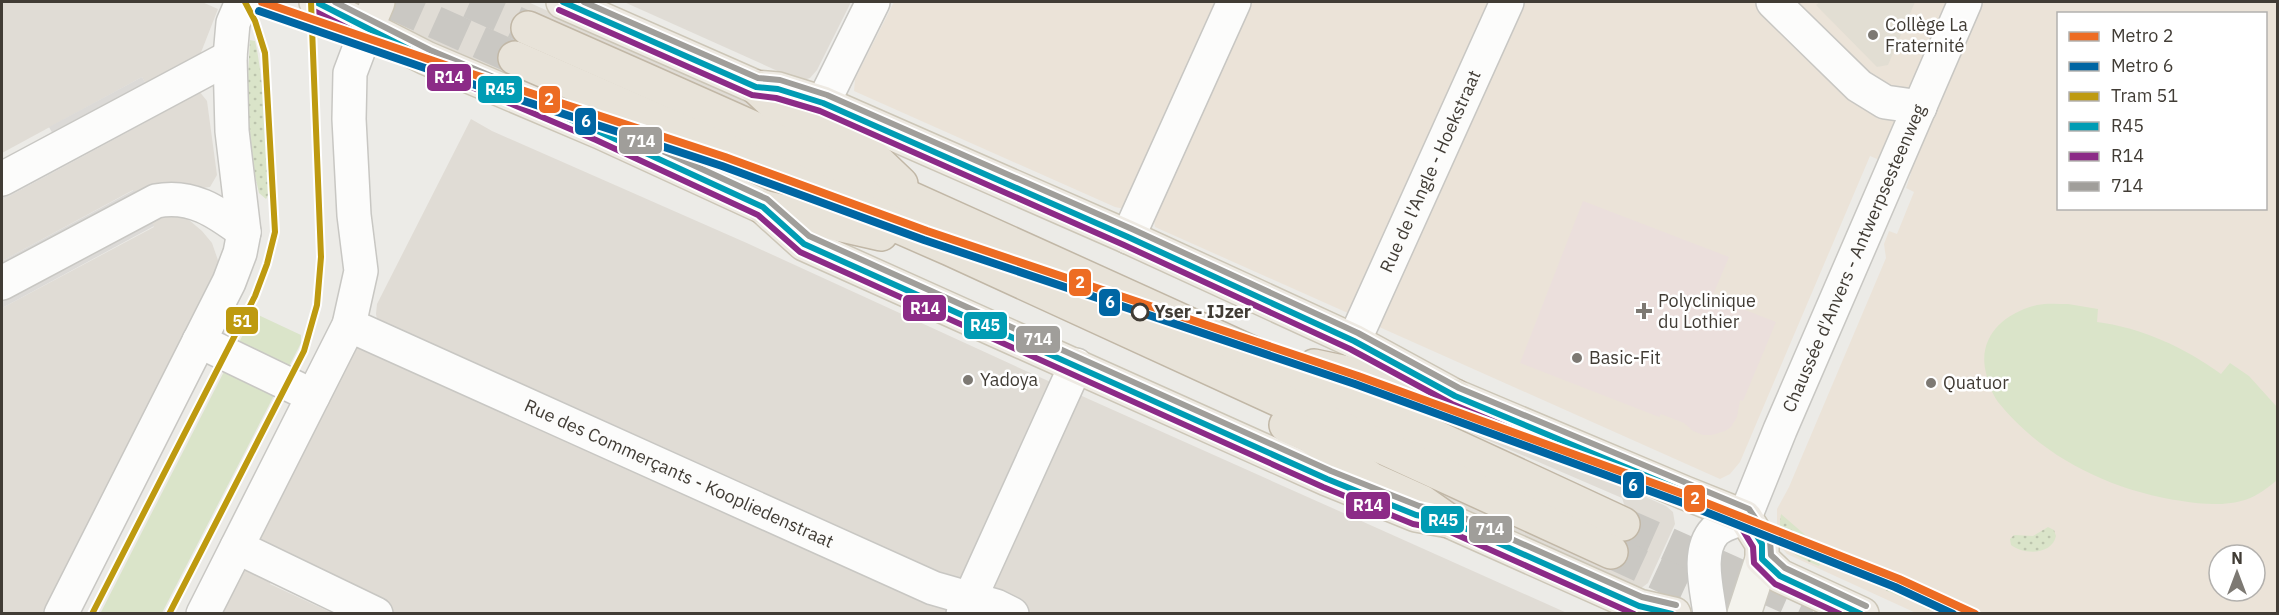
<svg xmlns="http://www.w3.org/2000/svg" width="2279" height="615" font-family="'IBM Plex Sans',sans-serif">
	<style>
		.residential { fill: #e0dcd5 }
		.commercial { fill: #ebe3d8; fill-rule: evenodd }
		.education { fill: #e2ded3 }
		.medical { fill: #ebdfdc }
		.grass { fill: url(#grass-dots) }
		.green { fill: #dae4c9 }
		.parking { fill: #dcdad7 }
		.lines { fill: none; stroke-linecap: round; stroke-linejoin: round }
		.highway-tunnel { stroke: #cac8c3; stroke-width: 33; stroke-dasharray: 33 16; stroke-linecap: butt }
		.street-casing { stroke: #c8c7c3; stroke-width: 36 }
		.secondary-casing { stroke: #cdcac1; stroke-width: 36 }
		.primary-casing { stroke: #ccc6b7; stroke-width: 36 }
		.highway-casing { stroke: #c1b7a6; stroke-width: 36 }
		.street { stroke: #fcfcfb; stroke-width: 33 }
		.secondary { stroke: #f4f3ed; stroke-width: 33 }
		.primary { stroke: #eeeae3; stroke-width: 33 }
		.highway { stroke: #e8e3d9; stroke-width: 33 }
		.bus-1-casing { stroke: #fff; stroke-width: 10 }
		.bus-2-casing { stroke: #fff; stroke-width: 10 }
		.bus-3-casing { stroke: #fff; stroke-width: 10 }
		.bus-1 { stroke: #009cb4; stroke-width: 6 }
		.bus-2 { stroke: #8c2b87; stroke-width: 6 }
		.bus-3 { stroke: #a09e9a; stroke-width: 6 }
		.tram-1-casing { stroke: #fff; stroke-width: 10 }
		.tram-1 { stroke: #be9a10; stroke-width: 6 }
		.metro-1-casing { stroke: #fff; stroke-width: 12 }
		.metro-2-casing { stroke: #fff; stroke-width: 12 }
		.metro-1 { stroke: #ed6c23; stroke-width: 8 }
		.metro-2 { stroke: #0066a3; stroke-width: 8 }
		.poi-dot { fill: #7d7973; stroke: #fff; stroke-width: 2 }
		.stop-dot { fill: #fff; stroke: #413c35; stroke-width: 3 }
		.labels { text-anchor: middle; stroke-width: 5; stroke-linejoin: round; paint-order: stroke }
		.poi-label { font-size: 18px; fill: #413c35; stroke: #fff; text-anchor: start }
		.street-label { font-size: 18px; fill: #413c35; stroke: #fff }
		.stop-label { font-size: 18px; font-weight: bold; fill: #413c35; stroke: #fff; text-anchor: start }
		.line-badge { stroke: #fff; stroke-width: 2 }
		.badge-label { font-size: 16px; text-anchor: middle; font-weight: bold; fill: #fff }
	</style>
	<defs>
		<pattern id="grass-dots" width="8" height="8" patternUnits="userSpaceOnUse" patternTransform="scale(1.5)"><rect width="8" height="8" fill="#dae4c9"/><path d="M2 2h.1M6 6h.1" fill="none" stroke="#bcc4ad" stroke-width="1.8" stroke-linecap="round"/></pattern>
	</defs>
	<rect width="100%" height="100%" fill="#ecebe7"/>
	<!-- residential -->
	<g class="residential">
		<path d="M2 2H202L218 9 200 55 147 86 142 77 2 153Z"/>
		<path d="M401 2H528L832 139 829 145 536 13 510 69 804 201 802 208 403 28 396 19Z"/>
		<path d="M624 2H851L817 70 810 78 804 80 791 77Z"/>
		<path d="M199 91 207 101 217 175 210 187 138 197 133 190 2 261V200L161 114 157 107Z"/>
		<path d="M471 119 492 131 749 244 1026 371 1567 613H1033L1001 599 947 608 949 613H395L268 553 253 534 345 351 378 324 376 314 377 304Z"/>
		<path d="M152 215 184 216 189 220 202 231 212 243 220 266 42 613 2 614V308L154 227 148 217Z"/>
		<path d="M1364 387 1403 390 1666 506 1673 512 1675 524 1648 583 1640 589 1394 483 1334 440 1625 507 1622 498Z"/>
		<path d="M238 566 274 576 270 584 332 613 212 614Z"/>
	</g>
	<!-- commercial -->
	<path class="commercial" d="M894 2H2277V613H1916L1787 554 1781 547 1777 528V509L1789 487 1886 258 1884 244 1889 231 1897 234 1914 192 1906 188 1911 173 1870 156 1740 462 1730 474 1720 479 1155 227 1153 215 1115 207 854 91 855 79ZM2058 14H2266V208H2058ZM2219 555H2255V591H2219Z"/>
	<!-- education -->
	<path class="education" d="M1820 2H1915L1888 65 1877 67 1816 5Z"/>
	<!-- medical -->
	<path class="medical" d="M1583 201 1729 257 1712 297 1776 322 1743 401 1740 400 1737 417 1731 427 1725 431 1712 435H1703L1693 431 1684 423 1661 414 1659 417 1520 363Z"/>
	<!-- grass -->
	<g class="grass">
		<path d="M250 40 255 41 257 50C261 74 278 183 266 199L259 193 245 132Z"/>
		<path d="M1781 514 1826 553 1819 566C1793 555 1775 548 1781 514Z"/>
		<path d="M2048 527 2054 530 2056 536C2052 555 2024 555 2011 545L2010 539 2014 535 2033 536Z"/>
		<path d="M1861 568 1908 588 1903 598 1856 577Z"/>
		<path d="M1924 597 1964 613H1953L1939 607 1937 613 1920 606Z"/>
	</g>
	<!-- green -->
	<g class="green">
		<path d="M2068 304 2098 309 2097 322C2142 328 2184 347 2221 374L2230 363 2249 376 2277 407 2276 481C2265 490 2254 498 2241 501 2223 506 2200 504 2182 501 2112 491 2043 458 1998 402 1992 394 1988 382 1986 373 1977 337 2004 313 2037 305 2047 303 2058 304 2068 304Z"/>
		<path d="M254 313 301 335V343L162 613 100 614Z"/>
	</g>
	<!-- parking -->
	<g class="parking">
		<path d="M142 77 147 86 54 136 49 127Z"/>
		<path d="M157 107 161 114 2 200V190Z"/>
		<path d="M134 190 138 197 2 270V261Z"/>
		<path d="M148 217 154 226 2 308V296Z"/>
	</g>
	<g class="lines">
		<!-- highway-tunnel -->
		<g class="highway-tunnel">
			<path d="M390 2 515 58"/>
			<path d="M470 2 528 28"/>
			<path d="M1623 524 1814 609"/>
			<path d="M1611 552 1745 614"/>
		</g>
		<!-- street casing -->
		<g class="street-casing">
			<g id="street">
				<path d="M1773 2 1859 86 1885 102 1920 107"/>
				<path d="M823 103 873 2"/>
				<path d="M2 179 230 57"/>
				<path d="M1128 237 1234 2"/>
				<path d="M2 283 156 201C191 194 216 211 244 232"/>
				<path id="s1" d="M349 325 933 588 996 606 1012 614"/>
				<path d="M199 341 313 396"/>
				<path id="s2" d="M1354 341 1507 2"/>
				<path d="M237 547 376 614"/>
				<path d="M61 614 229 282 240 253 244 232 232 131 230 57 233 23 242 2"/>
				<path d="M203 614 349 325 361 271 354 215 349 119 350 73 367 28"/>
				<path d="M963 614 1076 365"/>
				<path id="s3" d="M1710 614C1707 589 1696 551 1715 531 1722 524 1736 521 1745 517L1780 430 1965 2"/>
			</g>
		</g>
		<!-- secondary casing -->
		<g class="secondary-casing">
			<path id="secondary" d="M1744 614 1762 559"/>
		</g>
		<!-- primary casing -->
		<g class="primary-casing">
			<g id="primary">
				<path d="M316 2 426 58 600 132 763 207 804 244 1327 479 1416 515 1449 521 1639 606 1674 614"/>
				<path d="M563 2 756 87 778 89 823 103 1128 237 1354 341 1455 396 1685 493 1745 517 1762 544V559L1780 576 1862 614"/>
				<path d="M367 28 378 2"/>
			</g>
		</g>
		<!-- highway casing -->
		<g class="highway-casing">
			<g id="highway">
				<path d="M528 28C895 190 1260 355 1623 524"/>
				<path d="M515 58 950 249 1611 552"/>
				<path d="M756 87 772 102 856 141 901 184"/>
				<path d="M763 207 881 234"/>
				<path d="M1314 366 1455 396"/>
				<path d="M1286 425 1309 435 1371 479 1422 502 1449 521"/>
			</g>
		</g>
		<!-- street -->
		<use href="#street" class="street"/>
		<!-- secondary -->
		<use href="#secondary" class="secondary"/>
		<!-- primary -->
		<use href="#primary" class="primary"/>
		<!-- highway -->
		<use href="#highway" class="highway"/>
		<!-- bus-1 casing -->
		<g class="bus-1-casing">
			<g id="bus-1">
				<path d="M316 2 426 58 600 132 763 207 804 244 1327 479 1416 515 1449 521 1639 606 1672 614"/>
				<path d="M563 2 756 87 778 89 823 103 1128 237 1354 341 1455 396 1745 517 1762 544V559L1780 576 1861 614"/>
			</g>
		</g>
		<!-- bus-2 casing -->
		<g class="bus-2-casing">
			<g id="bus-2">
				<path d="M312 10 422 66 596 140 758 215 800 252 1323 487 1413 524 1446 530 1634 614"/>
				<path d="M559 10 752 95 776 98 820 111 1124 245 1350 349 1452 404 1739 524 1753 547 1754 563 1775 584 1840 614"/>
			</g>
		</g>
		<!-- bus-3 casing -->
		<g class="bus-3-casing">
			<g id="bus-3">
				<path d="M335 2 430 50 604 124 767 199 809 236 1331 471 1419 506 1453 513 1642 597 1676 605"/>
				<path d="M584 2 758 78 780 80 827 95 1132 229 1358 333 1459 388 1749 509 1770 540 1771 555 1785 568 1866 606"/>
			</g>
		</g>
		<!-- bus-1 -->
		<use href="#bus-1" class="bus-1"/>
		<!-- bus-2 -->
		<use href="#bus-2" class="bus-2"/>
		<!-- bus-3 -->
		<use href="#bus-3" class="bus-3"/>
		<!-- tram-1 casing -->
		<g class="tram-1-casing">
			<g id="tram-1">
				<path d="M92 614 255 296 267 264 275 232 265 53 255 21 245 2"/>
				<path d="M169 614 304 351 317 305 321 257 311 2"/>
			</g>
		</g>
		<!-- tram-1 -->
		<use href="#tram-1" class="tram-1"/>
		<!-- metro-1 casing -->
		<g class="metro-1-casing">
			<path id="metro-1" d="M262 2 457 69 725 157 927 231 1358 376 1686 495 1899 579 1975 614"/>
		</g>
		<!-- metro-2 casing -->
		<g class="metro-2-casing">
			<path id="metro-2" d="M259 11 454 78 722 166 924 240 1355 384 1683 503 1895 587 1953 614"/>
		</g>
		<!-- metro-1 -->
		<use href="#metro-1" class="metro-1"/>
		<!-- metro-2 -->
		<use href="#metro-2" class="metro-2"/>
	</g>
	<!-- markers -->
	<g class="poi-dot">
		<circle cx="1873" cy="35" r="6"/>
		<path d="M1641 302h6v6h6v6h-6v6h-6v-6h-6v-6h6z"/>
		<circle cx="1577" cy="358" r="6"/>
		<circle cx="968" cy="380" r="6"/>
		<circle cx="1931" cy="383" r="6"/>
	</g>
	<circle class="stop-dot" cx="1140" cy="312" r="8"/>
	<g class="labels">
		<!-- poi labels -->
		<g class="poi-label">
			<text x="1885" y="31">Collège La<tspan x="1885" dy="21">Fraternité</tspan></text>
			<text x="1658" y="307">Polyclinique<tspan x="1658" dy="21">du Lothier</tspan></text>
			<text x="1589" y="364">Basic-Fit</text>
			<text x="980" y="386">Yadoya</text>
			<text x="1943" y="389">Quatuor</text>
		</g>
		<!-- street labels -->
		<g class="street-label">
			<text dy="6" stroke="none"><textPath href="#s2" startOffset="186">Rue de l'Angle - Hoekstraat</textPath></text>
			<text dy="6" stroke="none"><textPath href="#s3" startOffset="400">Chaussée d'Anvers - Antwerpsesteenweg</textPath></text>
			<text dy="6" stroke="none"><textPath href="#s1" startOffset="362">Rue des Commerçants - Koopliedenstraat</textPath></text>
		</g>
		<!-- stop labels -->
		<g class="stop-label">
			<text x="1154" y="318">Yser - IJzer</text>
		</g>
	</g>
	<g class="line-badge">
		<rect x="426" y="63" width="46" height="29" rx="6" fill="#8c2b87"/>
		<rect x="477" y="75" width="46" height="29" rx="6" fill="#009cb4"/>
		<rect x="538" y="85" width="23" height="29" rx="6" fill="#ed6c23"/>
		<rect x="574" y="107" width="23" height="29" rx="6" fill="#0066a3"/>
		<rect x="618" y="126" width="45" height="29" rx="6" fill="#a09e9a"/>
		<rect x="1068" y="268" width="24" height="29" rx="6" fill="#ed6c23"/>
		<rect x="1098" y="288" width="23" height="29" rx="6" fill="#0066a3"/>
		<rect x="902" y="294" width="45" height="28" rx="6" fill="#8c2b87"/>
		<rect x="225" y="306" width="34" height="29" rx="6" fill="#be9a10"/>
		<rect x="963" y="311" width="45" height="29" rx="6" fill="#009cb4"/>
		<rect x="1015" y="325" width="46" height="29" rx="6" fill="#a09e9a"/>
		<rect x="1622" y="471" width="23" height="28" rx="6" fill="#0066a3"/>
		<rect x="1683" y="484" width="23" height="29" rx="6" fill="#ed6c23"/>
		<rect x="1345" y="491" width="46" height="29" rx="6" fill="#8c2b87"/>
		<rect x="1420" y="505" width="45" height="29" rx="6" fill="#009cb4"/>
		<rect x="1468" y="515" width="45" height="29" rx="6" fill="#a09e9a"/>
	</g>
	<g class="badge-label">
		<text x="449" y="83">R14</text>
		<text x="500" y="95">R45</text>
		<text x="549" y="105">2</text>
		<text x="586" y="127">6</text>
		<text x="641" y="147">714</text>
		<text x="1080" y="288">2</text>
		<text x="1110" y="308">6</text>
		<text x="925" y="314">R14</text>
		<text x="242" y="327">51</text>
		<text x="985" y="331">R45</text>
		<text x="1038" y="345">714</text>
		<text x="1633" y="491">6</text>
		<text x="1695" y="504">2</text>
		<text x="1368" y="511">R14</text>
		<text x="1443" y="526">R45</text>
		<text x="1490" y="535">714</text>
	</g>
	<!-- border -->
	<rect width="2279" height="615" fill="none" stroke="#413c35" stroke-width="6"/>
	<!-- legend -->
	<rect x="2057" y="12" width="210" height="198" fill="#ffffff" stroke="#b3b1ae" stroke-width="1.5"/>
	<rect x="2069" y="32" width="30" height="9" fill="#ed6c23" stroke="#b3b1ae" stroke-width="1.5"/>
	<text x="2111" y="42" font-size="18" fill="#413c35">Metro 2</text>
	<rect x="2069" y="62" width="30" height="9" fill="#0066a3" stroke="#b3b1ae" stroke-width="1.5"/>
	<text x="2111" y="72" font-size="18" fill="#413c35">Metro 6</text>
	<rect x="2069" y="92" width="30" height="9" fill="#be9a10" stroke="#b3b1ae" stroke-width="1.5"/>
	<text x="2111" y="102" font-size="18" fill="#413c35">Tram 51</text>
	<rect x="2069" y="122" width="30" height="9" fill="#009cb4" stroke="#b3b1ae" stroke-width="1.5"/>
	<text x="2111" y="132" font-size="18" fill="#413c35">R45</text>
	<rect x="2069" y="152" width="30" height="9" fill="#8c2b87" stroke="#b3b1ae" stroke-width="1.5"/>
	<text x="2111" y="162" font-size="18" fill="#413c35">R14</text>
	<rect x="2069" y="182" width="30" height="9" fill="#a09e9a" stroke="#b3b1ae" stroke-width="1.5"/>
	<text x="2111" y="192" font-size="18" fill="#413c35">714</text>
	<!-- north arrow -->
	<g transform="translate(2237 573)"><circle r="28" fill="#ffffff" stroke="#b3b1ae" stroke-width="1.5"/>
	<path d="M0-4.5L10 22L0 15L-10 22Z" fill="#7d7973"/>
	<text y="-9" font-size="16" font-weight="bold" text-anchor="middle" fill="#413c35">N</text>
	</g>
</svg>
